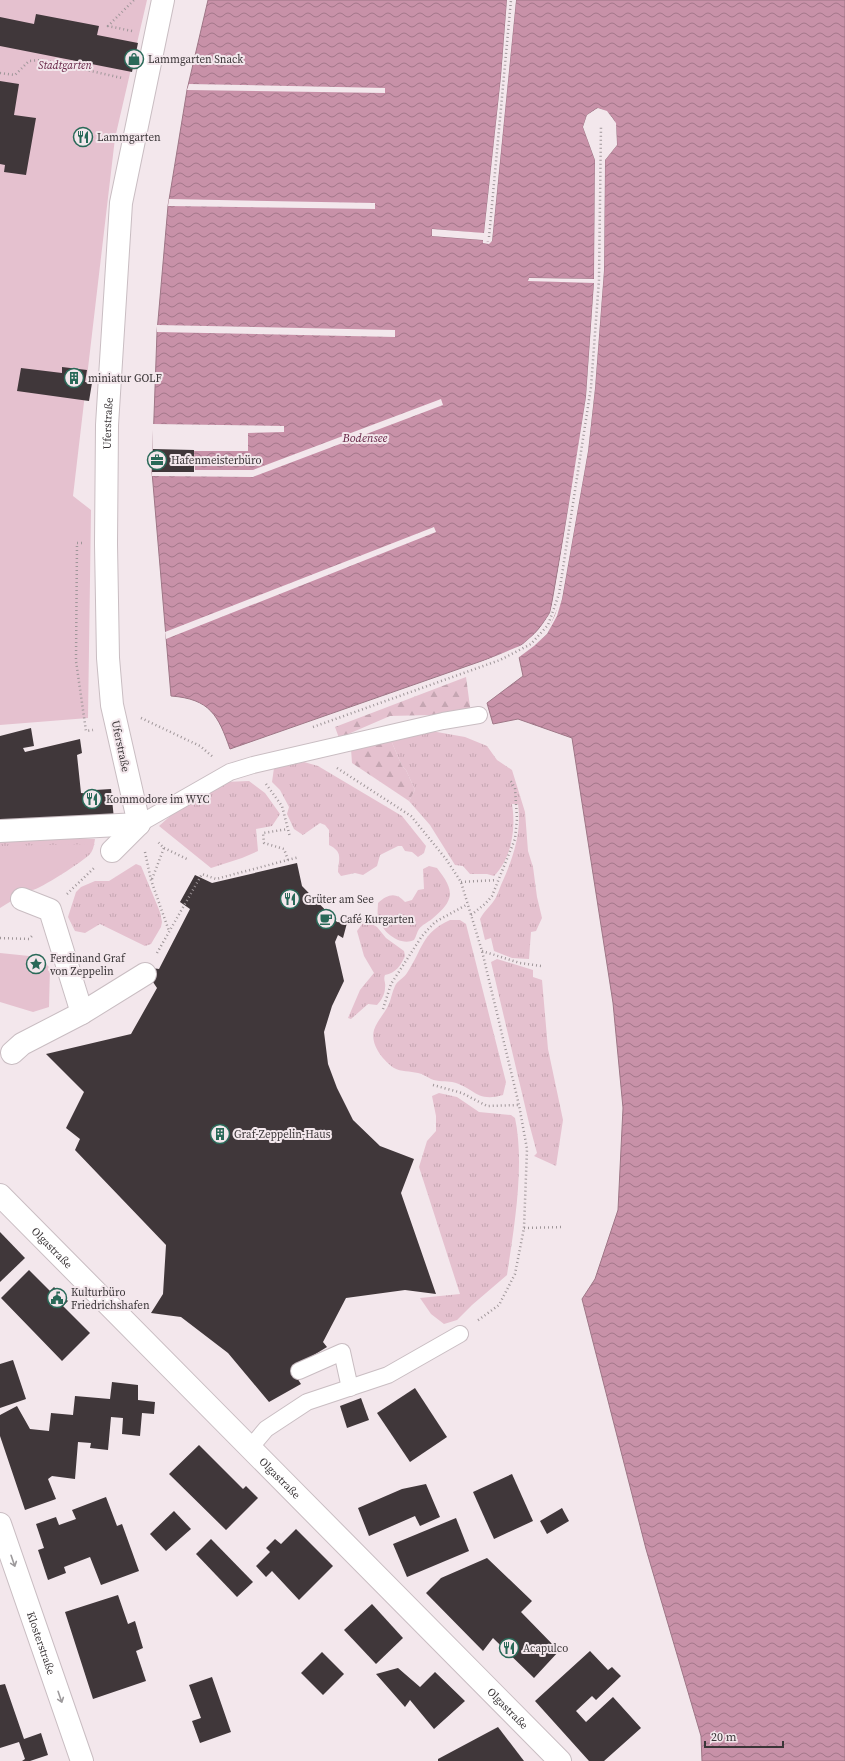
<svg xmlns="http://www.w3.org/2000/svg" width="845" height="1761" font-family="'Source Serif 4',serif">
	<style>
		.grass { fill: url(#grass-tufts) }
		.forest { fill: url(#forest-firs) }
		.green { fill: #e5c1cf }
		.water { fill: url(#water-waves); stroke: #9e7686 }
		.pier { fill: #f3e7ec }
		.building { fill: #40373a }
		.lines { fill: none; stroke-linecap: round; stroke-linejoin: round }
		.lane-casing { stroke: #c9bdc2; stroke-width: 18 }
		.street-casing { stroke: #c9bdc2; stroke-width: 24 }
		.path { stroke: #9f9699; stroke-width: 2.5; stroke-dasharray: 1 3; stroke-linecap: butt }
		.lane { stroke: #fff; stroke-width: 16 }
		.street { stroke: #fff; stroke-width: 22 }
		.oneway { stroke: #9d9a9c }
		.labels { text-anchor: middle; stroke-width: 4; stroke-linejoin: round; paint-order: stroke }
		.poi-label { font-size: 11px; fill: #3b3638; stroke: #f3e7ec; text-anchor: start }
		.park-label { font-size: 11px; font-style: italic; fill: #662345; stroke: #f3e7ec }
		.street-label { font-size: 11px; fill: #3b3638; stroke: #f3e7ec }
		.water-label { font-size: 12px; font-style: italic; fill: #662445; stroke: #f3e7ec }
	</style>
	<defs>
		<pattern id="grass-tufts" width="24" height="20" patternUnits="userSpaceOnUse"><rect width="24" height="20" fill="#e5c1cf"/><path d="M3 7l-1-3M5 7V3M7 7l1-3M15 17l-1-3M17 17v-4M19 17l1-3" fill="none" stroke="#c5a6b2"/></pattern>
		<pattern id="forest-firs" width="22" height="20" patternUnits="userSpaceOnUse"><rect width="22" height="20" fill="#e5c1cf"/><path d="M5 1l3.5 6h-7zM16 11l3.5 6h-7z" fill="#c5a6b2"/></pattern>
		<pattern id="water-waves" width="16" height="10" patternUnits="userSpaceOnUse"><rect width="16" height="10" fill="#c891a8"/><path d="M0 5q4-4 8 0t8 0" fill="none" stroke="#a4778a"/></pattern>
	</defs>
	<rect width="100%" height="100%" fill="#f3e7ec"/>
	<!-- grass -->
	<g class="grass">
		<path d="M420 729 465 737 487 746 497 760 512 770 525 812 528 851 533 867 537 897 542 918 536 931 531 932 529 959 512 958 494 951 491 938 485 940 480 919C485 910 488 909 493 902 497 897 499 890 501 885 513 859 522 833 518 804H512C516 828 512 858 494 876L487 874H470L463 866 455 865 430 825 409 801 415 790 406 770 402 766 390 738Z"/>
		<path d="M304 762 318 766 402 816 426 846 424 853 418 857 412 852 405 851 402 846H398L380 855 377 866 363 875 355 873 341 876 338 872C339 858 343 852 329 845V830L325 825 320 823 303 835 294 829 287 814 289 807 280 790 272 782 274 768Z"/>
		<path d="M249 781 265 793 280 814 272 826 256 829 258 851 242 858 211 868 159 826 178 809 225 782Z"/>
		<path d="M73 838 95 839C94 844 94 849 90 854 85 860 39 890 32 890 21 890 10 884 0 879V840Z"/>
		<path d="M136 864 141 866 160 912 162 922 161 927 151 944 145 946 100 924 85 933 75 931 68 917 76 892 81 887 95 881H109Z"/>
		<path d="M429 866 437 868C455 891 455 900 432 919 428 922 422 925 419 929 417 932 416 937 414 940 400 947 380 931 378 916 377 912 378 907 378 903 388 894 396 892 405 902L412 900 418 890 424 889 423 869Z"/>
		<path d="M365 920 377 927 386 938 404 951 405 956C401 965 396 973 385 975 383 980 386 982 385 988 385 994 381 1001 377 1005L368 1004 351 1019 348 1018 360 990 374 973 364 956 357 931Z"/>
		<path d="M450 920H460L466 924 506 1082 503 1095C476 1103 474 1087 452 1082 446 1081 438 1082 431 1079 427 1077 423 1074 418 1073 410 1071 401 1072 394 1068 383 1060 370 1045 374 1030 377 1021 384 1014 388 1006 391 1000 392 992 395 986 397 981 404 978 407 973 423 949 421 933 450 920Z"/>
		<path d="M497 959 533 970V977L542 980 548 1049 563 1120 556 1166 534 1156 537 1153 529 1123 491 962Z"/>
		<path d="M439 1093 457 1097 479 1112 511 1115 515 1118C525 1165 514 1228 507 1275L472 1305 457 1320 444 1324 431 1314 420 1298 460 1294 419 1167 427 1141 436 1131V1116L432 1096Z"/>
	</g>
	<!-- forest -->
	<g class="forest">
		<path d="M466 677 471 714 390 716 339 738 335 727Z"/>
		<path d="M390 738 402 766 406 770 415 790 409 801 352 763 351 749Z"/>
	</g>
	<!-- green -->
	<g class="green">
		<path d="M0 0H147L115 138 73 496 91 510 88 718 0 725Z"/>
		<path d="M95 844 29 890 0 908V846Z"/>
		<path d="M0 953 39 957 50 968 49 1007 33 1012 0 1002Z"/>
	</g>
	<!-- water -->
	<path class="water" d="M208 0H507L501 77 484 234 432 229V236L483 240 484 243 492 241 516 0H845V1761H702L701 1736 646 1549 582 1299 595 1279 618 1210 623 1108 613 1003 572 738 518 719 493 724 487 703 523 676 519 657 547 634 562 599 588 451 595 388 604 270 605 160 617 145C616 126 618 114 597 108L587 115 583 127 595 160 594 279 529 278 528 280 594 282 586 397 576 465 550 613C540 628 530 641 513 650L230 749C218 715 210 699 171 696L152 472 157 332 168 206 187 90Z"/>
	<!-- pier -->
	<g class="pier">
		<path d="M507 0H509L503 77 486 234 484 236 434 231V234L484 238 485 242H488L490 240 514 0H516L492 241 489 244 483 243V240L432 236V229L484 233 501 77Z"/>
		<path d="M189 84 385 88V93L187 90Z"/>
		<path d="M598 108 607 111 616 123 617 145 605 160 604 270 595 388 588 451 562 599 557 616 547 634 534 646 518 658V655L546 633 555 615 560 599 586 451 598 329 602 270 603 160 615 144 614 123 606 113 598 110 589 116 585 127 597 159 596 282 594 330 588 397 556 597 551 613 540 631 524 646 514 652 460 671 522 645 539 630 550 613 554 597 586 397 594 283 528 281 529 278 594 279 595 160 583 127 587 115Z"/>
		<path d="M169 199 375 203V209L168 206Z"/>
		<path d="M157 325 395 330V337L157 332Z"/>
		<path d="M441 399 443 405 253 477 152 476 153 424 284 426V432L248 433V451H194L195 470H253Z"/>
		<path d="M434 527 436 532 166 639 165 632Z"/>
	</g>
	<!-- building -->
	<g class="building">
		<path d="M36 14 99 26 97 35 138 43 132 72 0 46V17L34 24Z"/>
		<path d="M0 81 19 84 14 115 36 118 26 175 4 172 5 165 0 164Z"/>
		<path d="M62 367 87 370 85 382 92 383 89 401 17 391 21 368 62 373Z"/>
		<path d="M153 449 194 450V472H152Z"/>
		<path d="M31 728 34 746 23 748 25 752 80 739 82 753 77 755 81 793 94 794 95 790 111 789 114 819 0 828V736Z"/>
		<path d="M297 863 302 886 337 922 347 923 343 938 338 935 335 942 344 981 332 1006 324 1032 328 1064 337 1088 353 1120 380 1146 414 1159 401 1193 436 1294 405 1290 346 1298 323 1342 327 1347 291 1369 301 1384 269 1402 228 1353 181 1317 151 1313 163 1294 166 1245 75 1150 80 1139 66 1128 84 1092 46 1054 131 1034 157 988 151 979 152 968 159 969 190 909 180 902 195 875 212 883Z"/>
		<path d="M0 1232 25 1258 0 1282Z"/>
		<path d="M29 1270 50 1291 54 1287 68 1301 63 1306 90 1333 62 1361 1 1298Z"/>
		<path d="M13 1360 26 1399 0 1408V1364Z"/>
		<path d="M112 1382 138 1385V1400L155 1402 154 1414 142 1413 140 1436 122 1434 123 1418 111 1417 108 1450 90 1448 91 1443 78 1442 75 1479 52 1476 48 1479 56 1499 25 1510 0 1436V1415L17 1406 30 1429 49 1431 51 1413 73 1415 75 1396 110 1399Z"/>
		<path d="M415 1388 447 1437 410 1462 377 1413Z"/>
		<path d="M361 1398 369 1420 347 1428 340 1406Z"/>
		<path d="M199 1445 243 1489 246 1486 258 1498 226 1530 169 1474Z"/>
		<path d="M512 1474 533 1521 494 1539 473 1492Z"/>
		<path d="M426 1484 440 1517 420 1526 415 1516 369 1536 358 1508 402 1489Z"/>
		<path d="M106 1497 117 1526 122 1524 139 1571 101 1585 90 1557 64 1567 66 1573 48 1580 38 1550 44 1548 36 1524 56 1517 59 1525 76 1519 72 1510Z"/>
		<path d="M562 1508 569 1521 547 1534 540 1521Z"/>
		<path d="M174 1511 191 1529 166 1551 150 1534Z"/>
		<path d="M456 1518 469 1551 407 1577 393 1544Z"/>
		<path d="M296 1529 333 1566 299 1600 272 1571 266 1577 256 1566 270 1552 266 1548 275 1539 281 1544Z"/>
		<path d="M211 1539 253 1582 237 1597 196 1554Z"/>
		<path d="M487 1558 532 1601 521 1612 559 1651 534 1678 493 1638 483 1651 426 1593 441 1578Z"/>
		<path d="M118 1595 128 1624 135 1621 143 1648 136 1651 146 1681 93 1699 65 1612Z"/>
		<path d="M372 1604 403 1638 376 1664 344 1630Z"/>
		<path d="M590 1651 608 1670 612 1667 621 1676 596 1700 592 1696 576 1711 586 1722 613 1697 641 1728 604 1761H589L535 1701Z"/>
		<path d="M322 1652 344 1674 323 1695 301 1673Z"/>
		<path d="M398 1668 420 1687 435 1672 465 1701 434 1729 410 1700 405 1707 376 1674Z"/>
		<path d="M212 1677 231 1732 200 1743 192 1721 201 1718 189 1685Z"/>
		<path d="M5 1684 24 1739 41 1733 48 1755 30 1761H22L25 1759 19 1742 0 1748V1685Z"/>
		<path d="M498 1727 524 1761H438V1759Z"/>
	</g>
	<g class="lines">
		<!-- lane casing -->
		<g class="lane-casing">
			<g id="lane">
				<path d="M139 824 230 772 253 765 443 721 479 715"/>
				<path d="M299 1371 342 1352 350 1388"/>
				<path d="M250 1448 266 1429 307 1402 388 1375 460 1334"/>
			</g>
		</g>
		<!-- street casing -->
		<g class="street-casing">
			<g id="street">
				<path id="s1" d="M0 831 139 824 112 705 108 658 106 544 107 425 121 203 163 0"/>
				<path d="M112 851 139 824"/>
				<path d="M22 899 50 910 82 1013"/>
				<path d="M12 1053 22 1044 82 1013 145 974"/>
				<path id="s2" d="M0 1195 560 1761"/>
				<path id="s3" d="M0 1524 82 1761"/>
			</g>
		</g>
		<!-- path -->
		<g class="path">
			<path d="M132 31 108 26 134 0"/>
			<path d="M0 73 15 75 29 61 42 60 122 78"/>
			<path d="M489 237 511 0"/>
			<path d="M82 543H77L76 661 86 731 93 730"/>
			<path d="M141 718 200 746 213 757"/>
			<path d="M313 727 500 660 531 644 548 625 559 594 591 387 599 280 601 125"/>
			<path d="M337 768 411 816 446 859 461 882 482 951 519 1105 527 1149 524 1228 515 1274 499 1305 477 1321"/>
			<path d="M266 784 282 806 290 837"/>
			<path d="M164 848 189 860"/>
			<path d="M145 852 151 880 169 931"/>
			<path d="M288 860 284 849 264 843 263 833 288 829"/>
			<path d="M152 879 164 848 157 841"/>
			<path d="M461 882 497 880"/>
			<path d="M67 894 95 867"/>
			<path d="M471 915 485 904 492 896 515 839 517 819 515 788 510 780"/>
			<path d="M0 938 29 939 32 936"/>
			<path d="M482 951 520 963 541 966"/>
			<path d="M157 953 202 874 216 879 299 857"/>
			<path d="M383 1009 391 984 422 936 435 922 468 904"/>
			<path d="M433 1085 462 1093 487 1106 519 1105"/>
			<path d="M524 1228 564 1227"/>
		</g>
		<!-- lane -->
		<use href="#lane" class="lane"/>
		<!-- street -->
		<use href="#street" class="street"/>
	</g>
	<!-- one-way arrows -->
	<defs><path id="oneway-shaft" d="M-6 0H5M1.5-3L5.5 0L1.5 3" fill="none" stroke-width="1.6" stroke-linecap="round" stroke-linejoin="round"/></defs>
	<g class="oneway">
		<use href="#oneway-shaft" transform="translate(13 1561) rotate(71)"/>
		<use href="#oneway-shaft" transform="translate(60 1697) rotate(71)"/>
	</g>
	<!-- icons -->
	<defs>
		<g id="shop-ring" transform="scale(1)"><circle r="9.5" fill="#f3e7ec" stroke="#296958" stroke-width="1.5"/><path d="M-5-2.5h2.3a2.7 3.5 0 0 1 5.4 0H5L5.5 6h-11ZM-1.5-2.5h3a1.5 2.3 0 0 0-3 0Z" fill="#296958"/></g>
		<g id="restaurant-ring" transform="scale(1)"><circle r="9.5" fill="#f3e7ec" stroke="#296958" stroke-width="1.5"/><path d="M-5-6h1v4h1v-4h1v4h1v-4h1v5L-1.5 .5V6h-2V.5L-5-1ZM5-6V6H3V1.5H1.5Q1.5-4 5-6Z" fill="#296958"/></g>
		<g id="building-ring" transform="scale(1)"><circle r="9.5" fill="#f3e7ec" stroke="#296958" stroke-width="1.5"/><path d="M-4-6H4V6H1V3H-1V6H-4ZM-2.5-4.3h1.7v1.8h-1.7ZM.8-4.3h1.7v1.8H.8ZM-2.5-1h1.7V.8h-1.7ZM.8-1h1.7V.8H.8Z" fill="#296958"/></g>
		<g id="office-ring" transform="scale(1)"><circle r="9.5" fill="#f3e7ec" stroke="#296958" stroke-width="1.5"/><path d="M-6-3h4V-5.5h4V-3h4V5H-6ZM-1-4.5V-3h2v-1.5ZM-6 0V1H6V0Z" fill="#296958"/></g>
		<g id="cafe-ring" transform="scale(1)"><circle r="9.5" fill="#f3e7ec" stroke="#296958" stroke-width="1.5"/><path d="M-5.5-4.5H6V0H3Q3 3.5 0 3.5H-2.5Q-5.5 3.5-5.5 0ZM3-3.2v2h1.7v-2ZM-6 4.5H4V6H-6Z" fill="#296958"/></g>
		<g id="sight-ring" transform="scale(1)"><circle r="9.5" fill="#f3e7ec" stroke="#296958" stroke-width="1.5"/><path d="M0-6L1.8-2.2L6-1.7L2.9 1.2L3.7 5.4L0 3.3L-3.7 5.4L-2.9 1.2L-6-1.7L-1.8-2.2Z" fill="#296958"/></g>
		<g id="civic-ring" transform="scale(1)"><circle r="9.5" fill="#f3e7ec" stroke="#296958" stroke-width="1.5"/><path d="M-.6-6.5H3V-4.5H.6V-3L4-1V1h2V6H-6V1h2V-1L-.6-3ZM-1.2 2.5V6h2.4V2.5Z" fill="#296958"/></g>
	</defs>
	<g fill-rule="evenodd">
		<use href="#shop-ring" x="134" y="59"/>
		<use href="#restaurant-ring" x="83" y="137"/>
		<use href="#building-ring" x="74" y="378"/>
		<use href="#office-ring" x="157" y="460"/>
		<use href="#restaurant-ring" x="92" y="799"/>
		<use href="#restaurant-ring" x="290" y="899"/>
		<use href="#cafe-ring" x="326" y="919"/>
		<use href="#sight-ring" x="36" y="964"/>
		<use href="#building-ring" x="220" y="1134"/>
		<use href="#civic-ring" x="57" y="1298"/>
		<use href="#restaurant-ring" x="509" y="1648"/>
	</g>
	<g class="labels">
		<!-- poi labels -->
		<g class="poi-label">
			<text x="148" y="63">Lammgarten Snack</text>
			<text x="97" y="141">Lammgarten</text>
			<text x="88" y="382">miniatur GOLF</text>
			<text x="171" y="464">Hafenmeisterbüro</text>
			<text x="106" y="803">Kommodore im WYC</text>
			<text x="304" y="903">Grüter am See</text>
			<text x="340" y="923">Café Kurgarten</text>
			<text x="50" y="962">Ferdinand Graf<tspan x="50" dy="13">von Zeppelin</tspan></text>
			<text x="234" y="1138">Graf-Zeppelin-Haus</text>
			<text x="71" y="1296">Kulturbüro<tspan x="71" dy="13">Friedrichshafen</tspan></text>
			<text x="523" y="1652">Acapulco</text>
		</g>
		<!-- park labels -->
		<g class="park-label">
			<text x="65" y="69">Stadtgarten</text>
		</g>
		<!-- street labels -->
		<g class="street-label">
			<text dy="4" stroke="none"><textPath href="#s1" startOffset="543">Uferstraße</textPath></text>
			<text transform="translate(121 746) rotate(78)" y="4">Uferstraße</text>
			<text dy="4" stroke="none"><textPath href="#s2" startOffset="74">Olgastraße</textPath></text>
			<text dy="4" stroke="none"><textPath href="#s2" startOffset="398">Olgastraße</textPath></text>
			<text dy="4" stroke="none"><textPath href="#s3" startOffset="126">Klosterstraße</textPath></text>
			<text dy="4" stroke="none"><textPath href="#s2" startOffset="722">Olgastraße</textPath></text>
		</g>
		<!-- water labels -->
		<g class="water-label">
			<text x="365" y="442">Bodensee</text>
		</g>
	</g>
	<!-- scale -->
	<path d="M705 1741v6h78v-6" fill="none" stroke="#3b3638" stroke-width="2"/>
	<text x="711" y="1741" font-size="12" fill="#3b3638" stroke="#f3e7ec" stroke-width="3" paint-order="stroke">20 m</text>
</svg>
